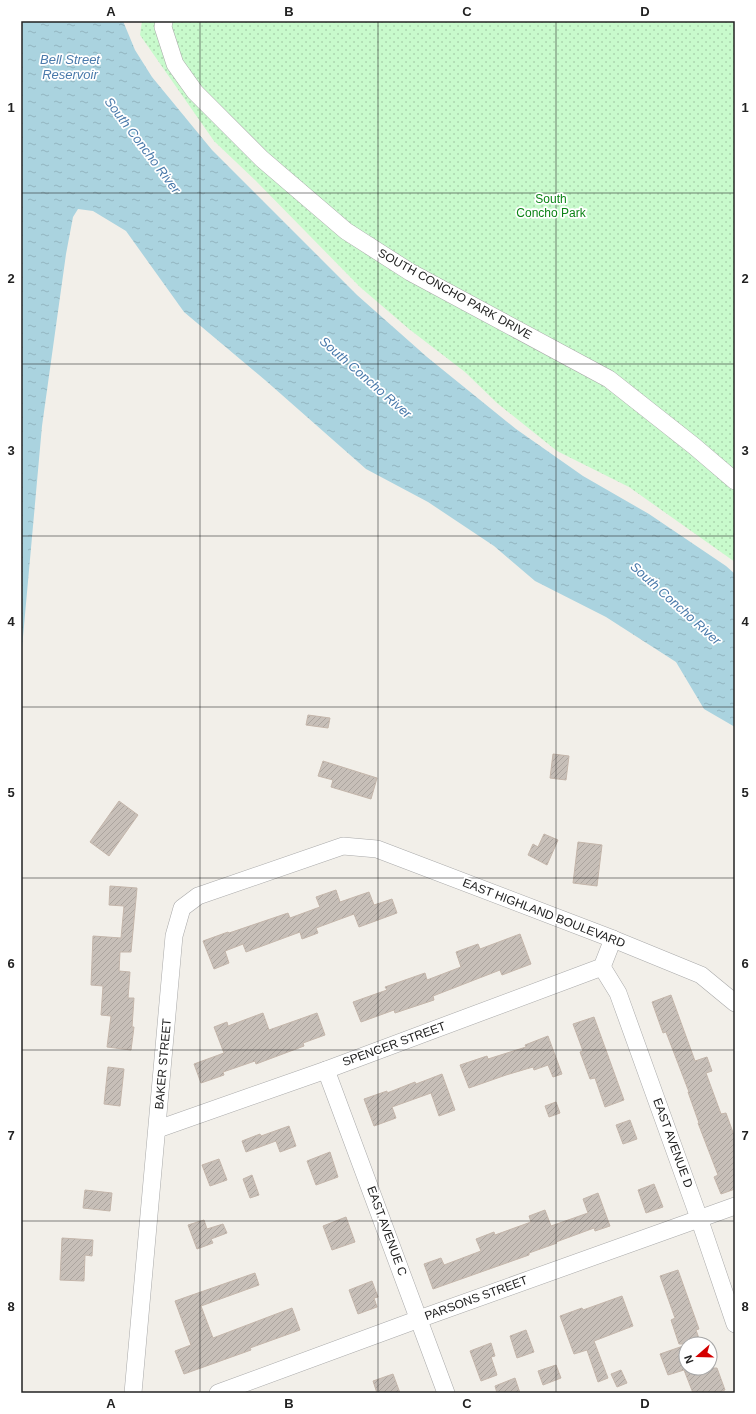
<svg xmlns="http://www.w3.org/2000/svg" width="756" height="1414" font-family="Helvetica,sans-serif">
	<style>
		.park { fill: url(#park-dots) }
		.water { fill: url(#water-ripples) }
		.building { fill: url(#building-hatch); stroke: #c4b6ab }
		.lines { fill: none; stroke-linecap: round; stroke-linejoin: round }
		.minor-casing { stroke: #a9a9a9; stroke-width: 18 }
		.minor { stroke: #fff; stroke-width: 17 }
		.grid { fill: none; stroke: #222; stroke-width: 1; stroke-opacity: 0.55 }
		.labels { text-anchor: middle; stroke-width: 3.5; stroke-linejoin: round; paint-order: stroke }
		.park-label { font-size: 12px; fill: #0c8416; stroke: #fff }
		.street-label { font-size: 12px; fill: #222; stroke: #fff }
		.water-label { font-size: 13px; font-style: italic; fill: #4a7aab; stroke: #fff }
		.neatline { fill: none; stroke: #222; stroke-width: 1.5 }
		.grid-label { font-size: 13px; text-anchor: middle; font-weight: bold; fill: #222 }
	</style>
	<defs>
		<pattern id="park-dots" width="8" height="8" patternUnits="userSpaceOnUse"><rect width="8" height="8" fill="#c8facc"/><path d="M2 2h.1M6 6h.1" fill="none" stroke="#acd6af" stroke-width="1.8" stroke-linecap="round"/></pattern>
		<pattern id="water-ripples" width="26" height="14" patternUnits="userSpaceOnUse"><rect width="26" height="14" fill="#aad3df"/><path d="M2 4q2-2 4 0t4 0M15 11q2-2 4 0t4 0" fill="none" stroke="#92b5bf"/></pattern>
		<pattern id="building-hatch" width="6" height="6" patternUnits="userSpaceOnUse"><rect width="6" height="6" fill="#c7bfb8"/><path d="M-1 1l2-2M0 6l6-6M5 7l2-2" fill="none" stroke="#aba49e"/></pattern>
	</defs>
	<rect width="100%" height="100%" fill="#f2efe9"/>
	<!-- park -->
	<path class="park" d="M142 21H735V562L629 487 557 451 497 403 465 372 409 329 360 287 256 181 214 141 140 35Z"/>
	<!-- water -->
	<path class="water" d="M21 21H123L135 50 152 77 212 150 357 295 427 357 516 429 583 476 649 514 726 566 735 574V727L704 709 676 662 606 617 535 581 494 546 428 502 366 469 265 380 184 312 126 231 93 211 78 209 73 217 66 254 42 426 21 659Z"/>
	<!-- building -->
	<g class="building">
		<path d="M308 715 330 718 328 728 306 725Z"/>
		<path d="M553 754 569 756 566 780 550 778Z"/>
		<path d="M323 761 377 778 371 799 331 787 333 780 318 776Z"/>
		<path d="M119 801 138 815 109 856 90 842Z"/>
		<path d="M544 834 558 840 547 865 528 855 533 844 538 847Z"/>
		<path d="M578 842 602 845 597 886 573 883Z"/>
		<path d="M110 886 137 888 131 952H120L119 971 130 972 128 998H134L132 1027H134L131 1050 107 1047 111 1016 101 1015 103 986 91 985 93 936 121 938 124 906 109 905Z"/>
		<path d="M336 890 340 902 369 892 374 905 392 899 397 913 359 927 354 914 316 928 318 933 302 939 300 932 246 952 243 944 225 951 229 963 214 969 203 941 228 932 229 933 288 913 290 918 320 907 316 897Z"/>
		<path d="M520 934 531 964 502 975 500 970 433 996 434 1000 395 1013 394 1010 361 1022 353 1002 387 990 385 987 425 973 427 980 461 967 456 952 478 944 480 949Z"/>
		<path d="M671 995 695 1061 707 1057 712 1071 706 1073 721 1114 726 1113 735 1138V1189L721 1194 714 1177 718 1175 698 1123H699L688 1092H689L666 1032 663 1033 652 1002Z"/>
		<path d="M263 1013 269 1030 317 1013 325 1035 303 1043 304 1046 256 1064 255 1061 223 1072 224 1075 201 1083 194 1064 224 1053 214 1027 227 1022 228 1026Z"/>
		<path d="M594 1017 624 1100 605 1107 595 1078 590 1079 580 1052 583 1051 573 1024Z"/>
		<path d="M548 1036 562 1074 553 1077 548 1065 534 1070 533 1067 506 1075 469 1088 460 1065 487 1056 488 1059 526 1047 525 1045Z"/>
		<path d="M108 1067 124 1069 120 1106 104 1104Z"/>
		<path d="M442 1074 455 1110 439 1116 431 1093 392 1107 396 1118 374 1126 364 1099 387 1091V1093L415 1082 416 1084Z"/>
		<path d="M556 1102 560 1113 549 1117 545 1106Z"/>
		<path d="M630 1120 637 1139 623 1144 616 1125Z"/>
		<path d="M289 1126 296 1146 280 1152 276 1141 246 1152 242 1141 260 1134 261 1136Z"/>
		<path d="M330 1152 338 1177 316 1185 307 1161Z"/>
		<path d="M219 1159 227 1180 210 1186 202 1165Z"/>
		<path d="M252 1175 259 1195 250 1198 243 1179Z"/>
		<path d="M654 1184 663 1207 646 1213 638 1190Z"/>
		<path d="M85 1190 112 1193 110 1211 83 1208Z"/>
		<path d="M598 1193 610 1226 595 1231 594 1228 556 1242 557 1243 529 1253V1255L433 1289 424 1264 441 1258 444 1265 481 1251 476 1239 494 1232 495 1235 531 1222 529 1216 545 1210 551 1226 588 1213 583 1199Z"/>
		<path d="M346 1217 355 1242 332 1250 323 1226Z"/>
		<path d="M204 1220 207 1229 223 1224 227 1233 211 1239 213 1243 197 1249 188 1225Z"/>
		<path d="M62 1238 93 1240 92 1256 85 1255 84 1281 60 1280Z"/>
		<path d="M678 1270 699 1329 696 1330 701 1344H679L671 1320 675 1318 660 1276Z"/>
		<path d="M255 1273 259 1285 201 1306 213 1338 292 1308 300 1330 250 1348 251 1350 184 1374 175 1351 191 1345 175 1301Z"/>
		<path d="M372 1281 378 1297 374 1298 377 1307 358 1314 349 1290Z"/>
		<path d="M622 1296 633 1326 594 1341 608 1378 598 1382 587 1350 574 1354 560 1316 582 1308 583 1310Z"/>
		<path d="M526 1330 534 1352 517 1358 510 1336Z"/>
		<path d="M491 1343 495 1356 491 1357 497 1375 481 1381 470 1351Z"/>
		<path d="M686 1345V1368H717L725 1390 715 1393H693L684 1370 668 1375 660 1354Z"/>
		<path d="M556 1365 561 1378 543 1385 538 1371Z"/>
		<path d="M621 1370 627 1383 617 1387 611 1374Z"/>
		<path d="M393 1374 400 1393H377L373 1381Z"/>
		<path d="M515 1378 520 1393H497L495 1386Z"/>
	</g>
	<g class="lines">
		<!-- minor casing -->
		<g class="minor-casing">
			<g id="minor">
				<path d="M164 21 163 27 175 64 195 92 262 159 346 231 410 272 609 379 694 446 735 481"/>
				<path d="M602 967 618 993 699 1218 735 1324"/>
				<path d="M326 1070 446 1393"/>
				<path d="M158 1129 326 1070 602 967 613 939"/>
				<path d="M133 1393 174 936 182 908 198 896 343 846 377 849 613 939 701 975 735 1003"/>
				<path d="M218 1393 419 1319 735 1206"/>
			</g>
		</g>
		<!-- minor -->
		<use href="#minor" class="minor"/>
	</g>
	<!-- grid -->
	<path class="grid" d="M200 21V1393M378 21V1393M556 21V1393M21 193H735M21 364H735M21 536H735M21 707H735M21 878H735M21 1050H735M21 1221H735"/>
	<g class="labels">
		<!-- park labels -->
		<g class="park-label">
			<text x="551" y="203">South<tspan x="551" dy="14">Concho Park</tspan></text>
		</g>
		<!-- street labels -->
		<g class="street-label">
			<text transform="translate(455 294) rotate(29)" y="4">SOUTH CONCHO PARK DRIVE</text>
			<text transform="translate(544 913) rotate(21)" y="4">EAST HIGHLAND BOULEVARD</text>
			<text transform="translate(394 1044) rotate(-20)" y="4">SPENCER STREET</text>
			<text transform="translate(163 1064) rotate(-85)" y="4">BAKER STREET</text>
			<text transform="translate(673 1143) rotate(70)" y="4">EAST AVENUE D</text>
			<text transform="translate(387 1231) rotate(70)" y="4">EAST AVENUE C</text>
			<text transform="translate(476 1298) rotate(-20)" y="4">PARSONS STREET</text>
		</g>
		<!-- water labels -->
		<g class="water-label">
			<text x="70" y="64">Bell Street<tspan x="70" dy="15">Reservoir</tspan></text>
			<text transform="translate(143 145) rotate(53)" y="5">South Concho River</text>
			<text transform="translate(366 377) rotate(41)" y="5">South Concho River</text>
			<text transform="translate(676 603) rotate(42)" y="5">South Concho River</text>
		</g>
	</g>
	<!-- border -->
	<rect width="756" height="1414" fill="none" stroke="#ffffff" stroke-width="44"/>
	<!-- north arrow -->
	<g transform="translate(698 1356) rotate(250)"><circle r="19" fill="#ffffff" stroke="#a7a7a7"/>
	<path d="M0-3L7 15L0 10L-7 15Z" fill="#d40000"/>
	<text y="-6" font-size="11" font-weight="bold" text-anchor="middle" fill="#222222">N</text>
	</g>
	<rect x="22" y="22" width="712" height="1370" class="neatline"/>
	<g class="grid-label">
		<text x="111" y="16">A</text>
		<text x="289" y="16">B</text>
		<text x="467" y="16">C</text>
		<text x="645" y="16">D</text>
		<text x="11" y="112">1</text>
		<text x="745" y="112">1</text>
		<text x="11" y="283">2</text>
		<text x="745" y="283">2</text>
		<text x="11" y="455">3</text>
		<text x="745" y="455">3</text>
		<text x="11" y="626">4</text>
		<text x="745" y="626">4</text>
		<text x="11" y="797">5</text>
		<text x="745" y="797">5</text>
		<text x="11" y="968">6</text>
		<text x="745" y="968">6</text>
		<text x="11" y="1140">7</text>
		<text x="745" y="1140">7</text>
		<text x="11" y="1311">8</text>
		<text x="745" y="1311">8</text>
		<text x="111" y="1408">A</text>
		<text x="289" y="1408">B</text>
		<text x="467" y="1408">C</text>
		<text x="645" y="1408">D</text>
	</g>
</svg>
